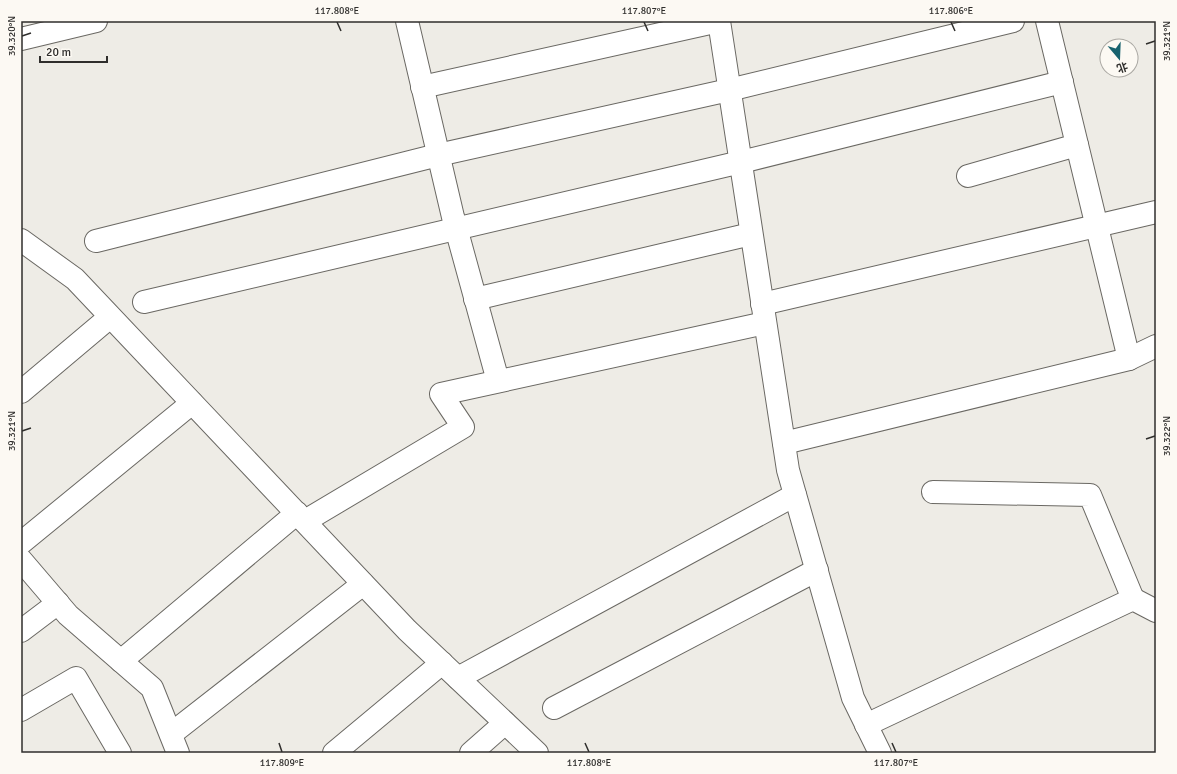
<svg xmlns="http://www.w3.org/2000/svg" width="1177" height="774" font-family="Signika,'Noto Sans SC',sans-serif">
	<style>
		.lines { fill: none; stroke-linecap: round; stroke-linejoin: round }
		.minor-casing { stroke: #6a6863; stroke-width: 24 }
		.minor { stroke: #fff; stroke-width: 22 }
		.ticks { fill: none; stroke: #2f2e2c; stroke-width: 1.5 }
		.neatline { fill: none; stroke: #2f2e2c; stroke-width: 1.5 }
		.ticks-label { font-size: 10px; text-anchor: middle; fill: #2f2e2c }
	</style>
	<rect width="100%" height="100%" fill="#eeece6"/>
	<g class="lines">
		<!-- minor casing -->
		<g class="minor-casing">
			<g id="minor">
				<path d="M407 21 453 217 498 381"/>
				<path d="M719 21 788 470 853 698 880 753"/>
				<path d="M1047 21 1129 359"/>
				<path d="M21 39 96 21"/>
				<path d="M422 87 719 21"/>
				<path d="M968 176 1077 145"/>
				<path d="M21 240 75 279 407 630 537 753"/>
				<path d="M96 241 438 155 729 90 1013 21"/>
				<path d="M475 299 751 234"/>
				<path d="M144 302 741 162 1062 82"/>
				<path d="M762 304 1156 212"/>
				<path d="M21 392 110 317"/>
				<path d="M784 443 1129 359 1156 346"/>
				<path d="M933 492 1090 495 1133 599"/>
				<path d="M305 521 463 427 441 394 765 323"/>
				<path d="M21 543 192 403"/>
				<path d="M21 560 68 615 152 688 178 753"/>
				<path d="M21 631 58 603"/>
				<path d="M121 661 297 513"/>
				<path d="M458 678 795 495"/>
				<path d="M554 708 817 570"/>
				<path d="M21 710 76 678 120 753"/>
				<path d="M866 725 1133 599 1156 611"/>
				<path d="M171 734 363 584"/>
				<path d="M334 753 442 663"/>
				<path d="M471 753 505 723"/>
			</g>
		</g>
		<!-- minor -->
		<use href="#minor" class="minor"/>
	</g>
	<!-- ticks -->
	<path class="ticks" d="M337 22 341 31M644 22 648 31M951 22 955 31M22 36 31 33M1146 44 1155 41M22 431 31 428M1146 439 1155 436M279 743 282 752M585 743 589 752M892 743 896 752"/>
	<!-- border -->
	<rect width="1177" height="774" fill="none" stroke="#fcf9f3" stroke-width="44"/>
	<!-- north arrow -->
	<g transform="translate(1119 58) rotate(161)"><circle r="19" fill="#fcf9f3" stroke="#aaa8a3"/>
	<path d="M0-3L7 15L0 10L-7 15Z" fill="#17626e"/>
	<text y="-6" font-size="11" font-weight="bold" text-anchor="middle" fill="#2f2e2c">北</text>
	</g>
	<!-- scale -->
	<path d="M40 56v6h67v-6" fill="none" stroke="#2f2e2c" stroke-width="2"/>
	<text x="46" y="56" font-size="12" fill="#2f2e2c" stroke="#fcf9f3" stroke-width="3" paint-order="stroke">20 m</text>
	<rect x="22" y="22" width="1133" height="730" class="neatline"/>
	<g class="ticks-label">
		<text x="337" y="14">117.808°E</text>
		<text x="644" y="14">117.807°E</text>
		<text x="951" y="14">117.806°E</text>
		<text transform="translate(11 36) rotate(-90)" y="4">39.320°N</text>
		<text transform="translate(1166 41) rotate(-90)" y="4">39.321°N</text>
		<text transform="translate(11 431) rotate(-90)" y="4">39.321°N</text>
		<text transform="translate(1166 436) rotate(-90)" y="4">39.322°N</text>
		<text x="282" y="766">117.809°E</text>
		<text x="589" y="766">117.808°E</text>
		<text x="896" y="766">117.807°E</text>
	</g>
</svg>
